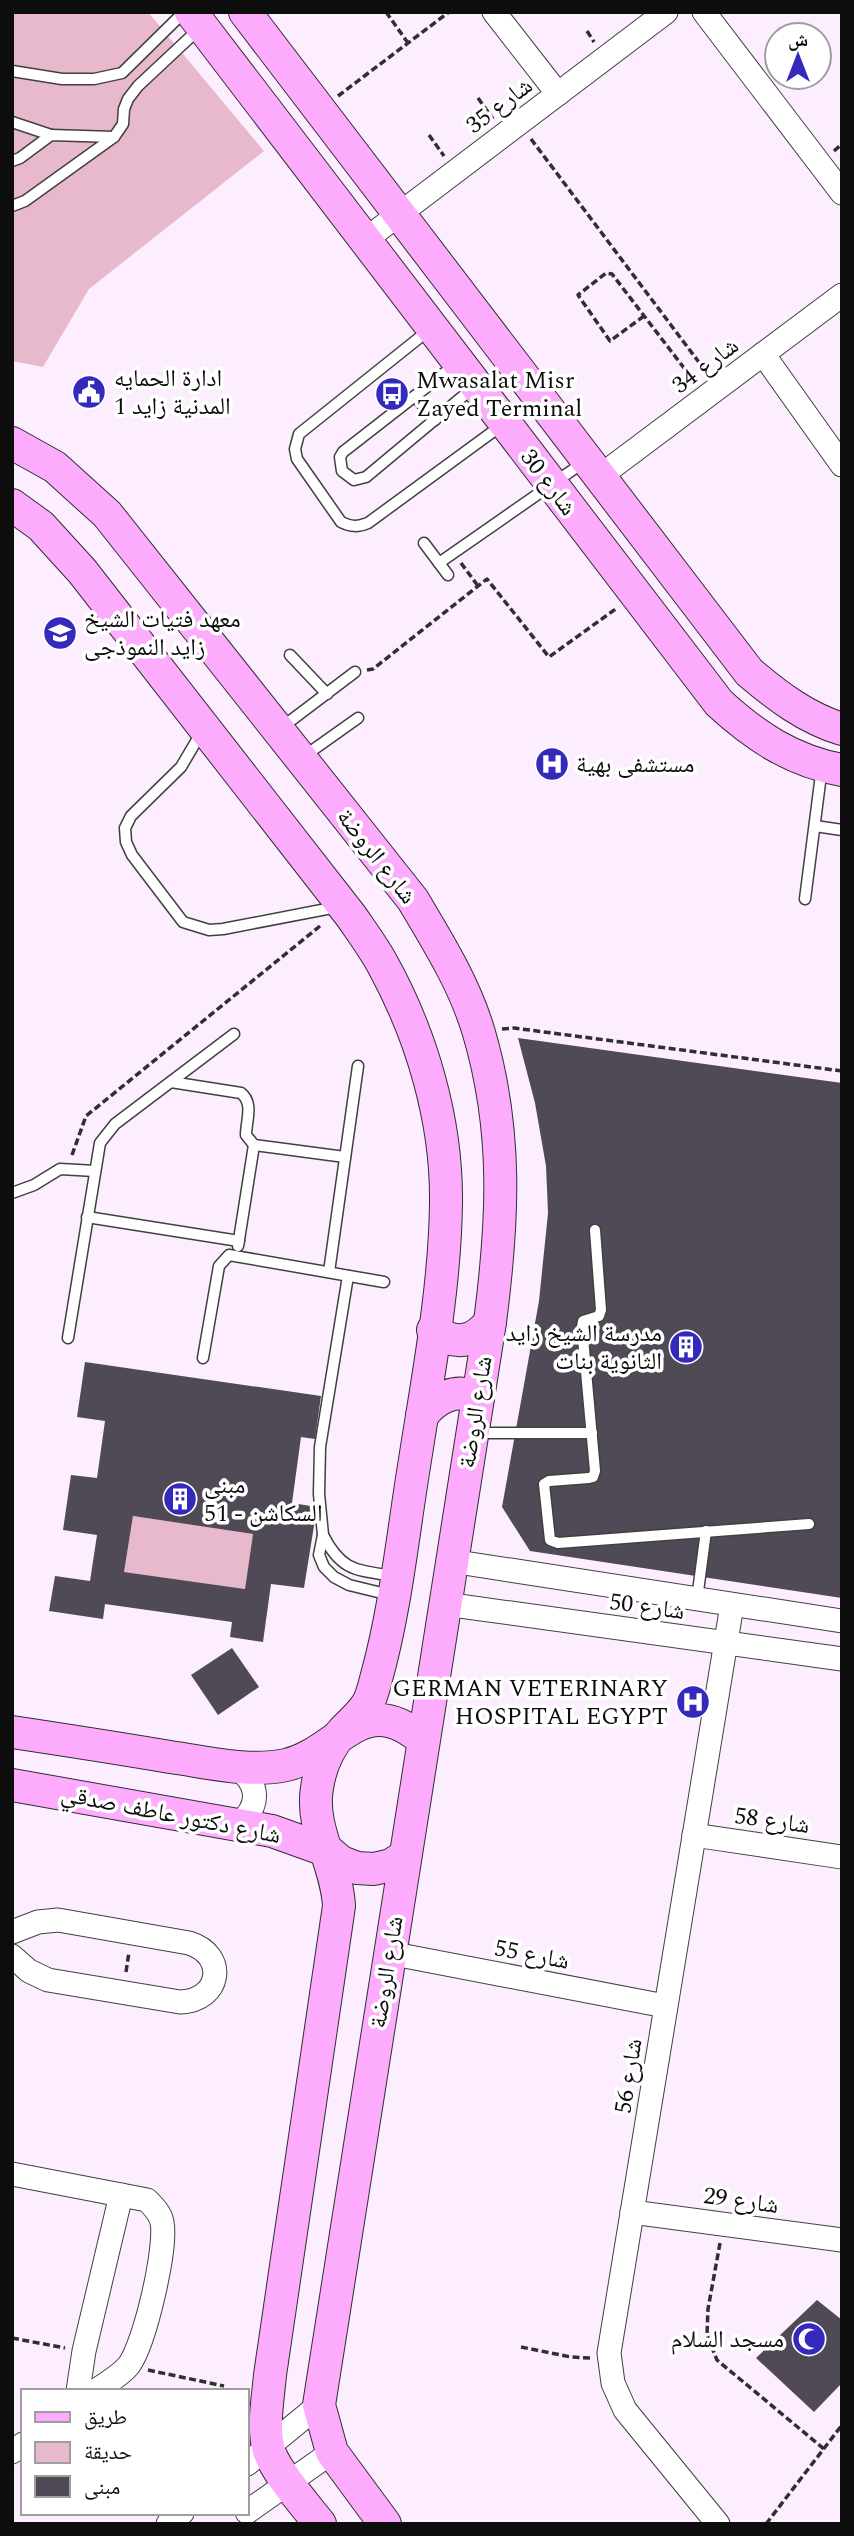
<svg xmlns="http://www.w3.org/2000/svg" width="854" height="2536" font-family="Spectral,'Noto Naskh Arabic',serif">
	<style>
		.green { fill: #e8b9cc }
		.building { fill: #504a56; fill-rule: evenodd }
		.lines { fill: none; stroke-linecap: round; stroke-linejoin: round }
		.lane-casing { stroke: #404040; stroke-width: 13 }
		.street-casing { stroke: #404040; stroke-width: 25 }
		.secondary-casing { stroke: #2f2f2f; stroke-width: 34 }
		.path { stroke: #2f2f2f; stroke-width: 3.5; stroke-dasharray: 7 3.5; stroke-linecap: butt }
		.lane { stroke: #fff; stroke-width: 10 }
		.street { stroke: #fff; stroke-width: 23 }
		.secondary { stroke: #fdabfc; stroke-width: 32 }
		.labels { text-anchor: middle; stroke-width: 7; stroke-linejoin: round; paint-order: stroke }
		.street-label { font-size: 24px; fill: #0d0d0d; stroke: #fff }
		.poi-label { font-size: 24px; fill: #0d0d0d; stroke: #fff; text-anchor: start }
	</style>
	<rect width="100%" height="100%" fill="#fdeeff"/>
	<!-- green -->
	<g class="green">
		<path d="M12 12H148L264 151 89 289 43 367 12 361Z"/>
		<path d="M133 1516 253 1534 245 1589 124 1572Z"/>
	</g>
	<!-- building -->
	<g class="building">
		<path d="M518 1038 842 1083V1598L530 1551 502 1507 539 1301 548 1213 546 1166 535 1103Z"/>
		<path d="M85 1362 321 1396 315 1439 301 1437 292 1503 317 1507 304 1588 271 1584 263 1642 230 1637 232 1622 105 1604 103 1619 49 1611 55 1576 90 1581 97 1535 63 1530 71 1475 97 1478 105 1421 77 1417ZM133 1516 253 1534 245 1589 124 1572Z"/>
		<path d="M232 1648 259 1687 218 1715 191 1675Z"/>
		<path d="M817 2300 842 2320V2383L814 2412 756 2358Z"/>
	</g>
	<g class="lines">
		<!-- lane casing -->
		<g class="lane-casing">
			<g id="lane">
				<path d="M12 71 62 79H94L122 73 184 12"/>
				<path d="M12 122 51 135"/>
				<path d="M12 161 20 158 51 135 114 137"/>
				<path d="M12 206 25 201 114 137 123 124 124 109 128 99 138 86 200 28"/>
				<path d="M429 330 299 434 295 449 297 459 341 522C351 527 358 527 368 523L502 425"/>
				<path d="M456 364 343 452 340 457 342 471 354 480 366 477 474 387"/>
				<path d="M415 396 435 420"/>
				<path d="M424 543 448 575"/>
				<path d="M439 563 584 462"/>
				<path d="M290 655 327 694"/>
				<path d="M281 728 355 672"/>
				<path d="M201 733 181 767 131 816 125 828 126 842 132 855 183 922 209 930 223 929 337 907"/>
				<path d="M303 757 358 718"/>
				<path d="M815 826 842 830"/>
				<path d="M805 899 822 767"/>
				<path d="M171 1082 241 1093C254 1103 246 1121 246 1135L254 1145 345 1157"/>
				<path d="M12 1193 34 1185 60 1169 95 1171"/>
				<path d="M87 1217 239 1241"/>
				<path d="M595 1230 601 1310 599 1316 583 1321 582 1327 595 1471 593 1477 589 1478 549 1481 544 1484 550 1540 558 1543 809 1524"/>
				<path d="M238 1246 254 1145"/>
				<path d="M329 1272 358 1066"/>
				<path d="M348 1276 320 1447 319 1494 323 1535 319 1555 324 1567 334 1577 349 1585 390 1595"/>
				<path d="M68 1338 100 1143 115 1124 234 1034"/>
				<path d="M203 1358 219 1266 229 1255 384 1282"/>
				<path d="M475 1433H592"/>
				<path d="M323 1535C341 1571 356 1570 393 1576"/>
				<path d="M697 1599 706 1531"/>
			</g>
		</g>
		<!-- street casing -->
		<g class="street-casing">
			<g id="street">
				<path d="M494 12 558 94"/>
				<path d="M704 12 842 193"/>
				<path d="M365 240 666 12"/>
				<path d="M763 354 842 465"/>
				<path d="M599 477 842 295"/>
				<path d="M451 1561 842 1621"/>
				<path d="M445 1604 842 1659"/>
				<path d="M233 1766C259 1781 262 1804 239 1824"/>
				<path d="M694 1835 842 1857"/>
				<path d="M12 1932 38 1922 58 1920 189 1943C228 1955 221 2001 180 2002L48 1980 29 1971 12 1956"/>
				<path d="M389 1953 665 2006"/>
				<path d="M12 2174 147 2200C154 2207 160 2213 162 2222 167 2248 145 2343 129 2365 121 2375 106 2384 95 2391"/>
				<path d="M632 2212 842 2240"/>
				<path d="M78 2391 84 2351 121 2195"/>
				<path d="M12 2452 23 2444"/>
				<path d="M247 2464 319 2405"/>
				<path d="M247 2512 332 2452"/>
				<path d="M168 2524 182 2513"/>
				<path d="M718 2524 625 2410 613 2383 609 2353 732 1605"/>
			</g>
		</g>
		<!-- secondary casing -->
		<g class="secondary-casing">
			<g id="secondary">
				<path d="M191 12 719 703C755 736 792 761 842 770"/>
				<path d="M245 12 749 672C777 696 806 718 842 729"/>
				<path d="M12 443 55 467 107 514 413 900C438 942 465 985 479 1033 508 1132 503 1222 490 1322L319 2405 332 2452 385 2524"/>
				<path d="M12 505 41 526 82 571 351 916C362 932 374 948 383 965 422 1036 447 1121 446 1203 445 1288 428 1376 415 1460 403 1532 396 1608 376 1679 374 1687 372 1696 368 1703 362 1714 351 1722 343 1731 329 1747 320 1767 317 1788 310 1828 337 1865 339 1906L270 2375C268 2398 263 2424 268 2447 272 2468 306 2506 320 2524"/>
				<path d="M433 1330C455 1346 474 1343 490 1322"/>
				<path d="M422 1416C435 1398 456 1387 478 1398"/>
				<path d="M12 1732C65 1740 117 1748 170 1757 207 1762 249 1773 286 1765 341 1752 362 1688 423 1740"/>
				<path d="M12 1785 272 1831 328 1851 341 1862 357 1868 374 1869 391 1865 405 1856"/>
			</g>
		</g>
		<!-- path -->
		<g class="path">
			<path d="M386 12 408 43"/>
			<path d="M587 31 594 42"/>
			<path d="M338 96 449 12"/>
			<path d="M478 98 493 119"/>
			<path d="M429 135 444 156"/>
			<path d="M531 139 707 373"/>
			<path d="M834 151 842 144"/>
			<path d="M644 316 610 341 578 295 606 273 612 274 694 381"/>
			<path d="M461 563 478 586"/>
			<path d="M367 670 373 669 487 579 549 657 617 608"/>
			<path d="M502 1029 514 1028 842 1071"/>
			<path d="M72 1155 86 1116 320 926"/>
			<path d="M126 1972 129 1952"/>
			<path d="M720 2243 708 2309 707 2335 717 2360 824 2449"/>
			<path d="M12 2338 65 2348"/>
			<path d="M521 2347 571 2357 590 2358"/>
			<path d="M148 2370 224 2386"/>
			<path d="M766 2524 842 2425"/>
		</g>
		<!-- lane -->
		<use href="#lane" class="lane"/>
		<!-- street -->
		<use href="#street" class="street"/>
		<!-- secondary -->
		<use href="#secondary" class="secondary"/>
	</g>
	<!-- icons -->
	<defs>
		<g id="civic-disc" transform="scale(1.75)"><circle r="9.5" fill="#3429ba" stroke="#fff"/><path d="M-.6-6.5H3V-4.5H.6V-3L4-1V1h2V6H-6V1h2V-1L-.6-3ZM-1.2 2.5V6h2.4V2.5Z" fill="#fff"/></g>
		<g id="bus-disc" transform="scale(1.75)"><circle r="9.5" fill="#3429ba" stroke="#fff"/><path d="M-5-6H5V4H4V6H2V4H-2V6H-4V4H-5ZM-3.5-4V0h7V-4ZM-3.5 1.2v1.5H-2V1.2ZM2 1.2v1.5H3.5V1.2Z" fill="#fff"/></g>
		<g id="university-disc" transform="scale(1.75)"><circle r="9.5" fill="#3429ba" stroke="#fff"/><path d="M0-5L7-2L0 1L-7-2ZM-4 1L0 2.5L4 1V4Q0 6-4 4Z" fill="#fff"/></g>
		<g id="hospital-disc" transform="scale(1.75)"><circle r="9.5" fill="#3429ba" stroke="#fff"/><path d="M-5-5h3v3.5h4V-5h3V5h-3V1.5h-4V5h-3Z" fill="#fff"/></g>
		<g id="building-disc" transform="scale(1.75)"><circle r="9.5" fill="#3429ba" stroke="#fff"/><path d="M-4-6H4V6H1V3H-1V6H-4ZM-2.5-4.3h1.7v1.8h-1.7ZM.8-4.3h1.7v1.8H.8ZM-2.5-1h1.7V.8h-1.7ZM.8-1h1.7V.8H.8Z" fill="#fff"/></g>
		<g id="mosque-disc" transform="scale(1.75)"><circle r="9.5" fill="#3429ba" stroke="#fff"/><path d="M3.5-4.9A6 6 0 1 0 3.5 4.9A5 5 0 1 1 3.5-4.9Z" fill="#fff"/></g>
	</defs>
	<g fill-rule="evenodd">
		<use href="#civic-disc" x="89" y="392"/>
		<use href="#bus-disc" x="392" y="394"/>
		<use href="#university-disc" x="60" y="633"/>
		<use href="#hospital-disc" x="552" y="764"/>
		<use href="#building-disc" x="686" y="1347"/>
		<use href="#building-disc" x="180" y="1499"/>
		<use href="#hospital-disc" x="693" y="1702"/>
		<use href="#mosque-disc" x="809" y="2339"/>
	</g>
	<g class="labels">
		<!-- street labels -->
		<g class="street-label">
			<text transform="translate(499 105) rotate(-37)" y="8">شارع 35</text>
			<text transform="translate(705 365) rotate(-37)" y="8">شارع 34</text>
			<text transform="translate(549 482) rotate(53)" y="8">شارع 30</text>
			<text transform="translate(377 856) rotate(52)" y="8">شارع الروضة</text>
			<text transform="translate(475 1412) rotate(-81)" y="8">شارع الروضة</text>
			<text transform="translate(647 1606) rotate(8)" y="8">شارع 50</text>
			<text transform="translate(171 1814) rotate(11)" y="8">شارع دكتور عاطف صدقي</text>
			<text transform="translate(772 1820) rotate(8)" y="8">شارع 58</text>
			<text transform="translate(532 1954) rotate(11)" y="8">شارع 55</text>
			<text transform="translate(386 1972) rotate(-81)" y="8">شارع الروضة</text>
			<text transform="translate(628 2076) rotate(-81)" y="8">شارع 56</text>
			<text transform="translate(741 2200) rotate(8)" y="8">شارع 29</text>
		</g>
		<!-- poi labels -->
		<g class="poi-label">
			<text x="114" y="386">ادارة الحمايه<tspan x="114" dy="28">المدنية زايد 1</tspan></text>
			<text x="416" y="388">Mwasalat Misr<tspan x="416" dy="28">Zayed Terminal</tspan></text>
			<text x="84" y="627">معهد فتيات الشيخ<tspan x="84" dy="28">زايد النموذجى</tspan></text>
			<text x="576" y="772">مستشفى بهية</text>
			<text x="662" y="1341" text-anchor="end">مدرسة الشيخ زايد<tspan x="662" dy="28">الثانوية بنات</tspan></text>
			<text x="204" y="1493">مبنى<tspan x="204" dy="28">السكاشن - 51</tspan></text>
			<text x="668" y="1696" text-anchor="end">GERMAN VETERINARY<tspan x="668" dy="28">HOSPITAL EGYPT</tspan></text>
			<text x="784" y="2347" text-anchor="end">مسجد السلام</text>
		</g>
	</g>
	<!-- border -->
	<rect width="854" height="2536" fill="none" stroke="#0d0d0d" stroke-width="28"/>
	<!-- legend -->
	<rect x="21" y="2389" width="228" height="126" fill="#ffffff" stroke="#9e9e9e" stroke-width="2"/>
	<rect x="35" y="2412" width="35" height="10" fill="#fdabfc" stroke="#9e9e9e" stroke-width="2"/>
	<text x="84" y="2424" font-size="21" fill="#0d0d0d">طريق</text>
	<rect x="35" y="2442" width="35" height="21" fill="#e8b9cc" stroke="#9e9e9e" stroke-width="2"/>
	<text x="84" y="2459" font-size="21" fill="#0d0d0d">حديقة</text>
	<rect x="35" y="2476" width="35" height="21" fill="#504a56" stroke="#9e9e9e" stroke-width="2"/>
	<text x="84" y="2494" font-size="21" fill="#0d0d0d">مبنى</text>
	<!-- north arrow -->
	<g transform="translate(798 56)"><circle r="33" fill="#ffffff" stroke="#9e9e9e" stroke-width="2"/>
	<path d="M0-5L12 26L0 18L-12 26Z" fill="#3429ba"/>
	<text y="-10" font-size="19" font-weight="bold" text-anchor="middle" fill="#0d0d0d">ش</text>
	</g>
</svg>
